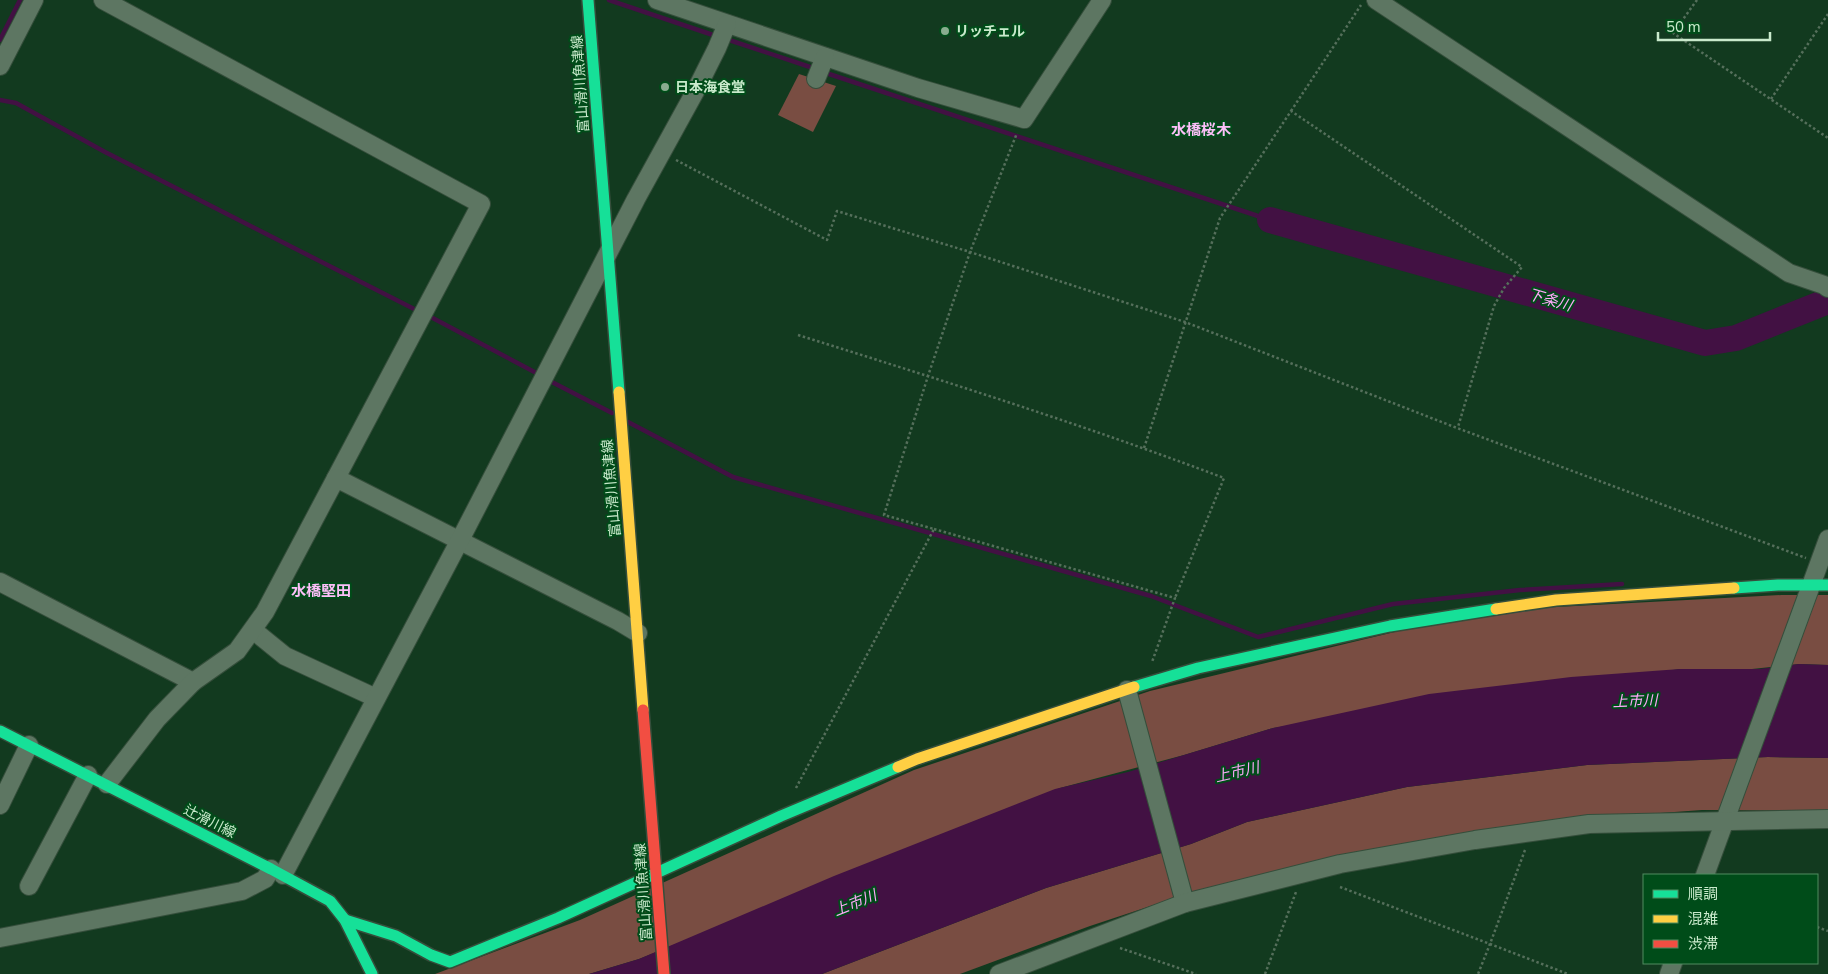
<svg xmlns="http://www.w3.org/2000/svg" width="1828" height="974" font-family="'Nunito Sans','Noto Sans JP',sans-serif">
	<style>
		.green { fill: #794d42 }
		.water { fill: #421143 }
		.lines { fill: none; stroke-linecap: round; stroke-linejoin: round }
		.stream { stroke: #421143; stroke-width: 4.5 }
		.river { stroke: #421143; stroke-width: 26 }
		.street-casing { stroke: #354e3b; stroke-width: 20 }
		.fast-casing { stroke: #354e3b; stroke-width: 14 }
		.slow-casing { stroke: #354e3b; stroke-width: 14 }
		.jam-casing { stroke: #354e3b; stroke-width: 14 }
		.path { stroke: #556f5b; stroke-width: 2.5; stroke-dasharray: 2.5 2.5; stroke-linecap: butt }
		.street { stroke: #5d7662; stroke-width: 18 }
		.fast { stroke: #16e098; stroke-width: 11 }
		.slow { stroke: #ffcf43; stroke-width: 11 }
		.jam { stroke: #f24e42; stroke-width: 11 }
		.poi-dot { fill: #89ac8f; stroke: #004c19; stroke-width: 2 }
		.labels { text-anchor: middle; stroke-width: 4; stroke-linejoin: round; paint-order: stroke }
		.poi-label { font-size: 14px; font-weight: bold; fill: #c9eacc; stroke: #004c19; text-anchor: start }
		.street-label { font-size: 14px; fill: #c9eacc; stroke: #004c19 }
		.neighbourhood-label { font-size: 15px; font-weight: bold; fill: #fbbff8; stroke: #004c19 }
		.water-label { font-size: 15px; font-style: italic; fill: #ffa9fc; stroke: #004c19 }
	</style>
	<rect width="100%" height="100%" fill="#123a1f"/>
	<!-- green -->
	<g class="green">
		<path d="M799 74 836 86 813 132 778 115Z"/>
		<path d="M1782 595H1828V665L1799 664 1752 669H1680L1273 728 1184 755 1060 788 639 959 589 974H435L580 920 914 770 1150 691 1407 629 1538 608Z"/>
		<path d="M1768 757 1828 758V811L1702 810 1550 821 1387 849 1193 892 1090 926 960 974H822L1046 888 1191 844 1247 822 1407 787 1587 765Z"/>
	</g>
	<!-- water -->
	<path class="water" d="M1799 664 1828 665V758L1768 757 1587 765 1407 787 1247 822 1191 844 1046 888 822 974H589L639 959 834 876 1055 789 1128 772 1273 728 1429 694 1571 677 1680 669H1759Z"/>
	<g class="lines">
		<!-- stream -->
		<g class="stream">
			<path d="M609 0 716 36"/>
			<path d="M726 39 816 69"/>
			<path d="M0 40 20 0"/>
			<path d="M823 72 1270 220"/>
			<path d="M0 100 16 103 105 152 420 312"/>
			<path d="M427 315 542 376"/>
			<path d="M548 380 612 413"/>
			<path d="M628 422 733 477 1151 596 1258 637 1393 604 1520 590 1622 584"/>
		</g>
		<!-- river -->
		<path class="river" d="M1270 220 1705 343 1736 338 1828 301"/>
		<!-- street casing -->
		<g class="street-casing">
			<g id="street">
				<path d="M103 0 481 204 336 478"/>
				<path d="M657 0 918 88 1024 119 1102 0"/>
				<path d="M1376 0 1789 273 1824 285 1828 288"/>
				<path d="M0 66 34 0"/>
				<path d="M816 79 825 57"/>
				<path d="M0 582 193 682"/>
				<path d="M253 630 285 656 376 698"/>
				<path d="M1127 690 1185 903"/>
				<path d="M107 784 157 719 193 682 237 651 265 612 336 478 618 621 638 633"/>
				<path d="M0 805 29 745"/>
				<path d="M283 875 460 540 636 199 696 90 717 48 727 24"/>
				<path d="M1705 875 1828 539"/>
				<path d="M29 886 88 775"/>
				<path d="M0 938 242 891 265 879 271 869"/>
				<path d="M999 974 1185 903 1340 864 1475 840 1589 824 1828 819"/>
				<path d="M1669 974 1673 963"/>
			</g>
		</g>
		<!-- fast casing -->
		<g class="fast-casing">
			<g id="fast">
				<path d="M588 0 619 392"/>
				<path d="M1734 588 1778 585H1828"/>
				<path d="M1134 687 1198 668 1390 626 1496 609"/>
				<path d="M0 731 271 869 330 901 345 920 372 974"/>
				<path d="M345 920 396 936 431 955 450 962 558 918 781 816 898 767"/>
			</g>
		</g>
		<!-- slow casing -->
		<g class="slow-casing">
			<g id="slow">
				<path d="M619 392 643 710"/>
				<path d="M1496 609 1556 600 1734 588"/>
				<path d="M898 767 917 759 1134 687"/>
			</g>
		</g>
		<!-- jam casing -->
		<g class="jam-casing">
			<path id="jam" d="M643 710 664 974"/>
		</g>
		<!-- path -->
		<g class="path">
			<path d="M1697 0 1673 33 1828 138"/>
			<path d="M1771 99 1828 14"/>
			<path d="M1291 111 1361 5"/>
			<path d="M676 160 827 240 837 211 970 252 1185 322 1457 428 1806 558"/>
			<path d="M798 335C941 380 1084 425 1224 478L1175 598"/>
			<path d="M1144 448 1220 218 1291 111 1522 267 1504 288 1494 306 1458 427"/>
			<path d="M934 529 1175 598 1152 662"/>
			<path d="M796 788 934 529 884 515 928 376 970 252 1017 133"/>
			<path d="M1525 850 1490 944 1568 974"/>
			<path d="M1340 887 1490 944 1478 974"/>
			<path d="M1817 927 1828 931"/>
			<path d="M1120 948 1196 974"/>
			<path d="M1265 974 1296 892"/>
		</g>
		<!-- street -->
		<use href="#street" class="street"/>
		<!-- fast -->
		<use href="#fast" class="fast"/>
		<!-- slow -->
		<use href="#slow" class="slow"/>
		<!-- jam -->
		<use href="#jam" class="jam"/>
	</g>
	<!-- markers -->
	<g class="poi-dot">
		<circle cx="945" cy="31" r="5"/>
		<circle cx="665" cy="87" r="5"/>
	</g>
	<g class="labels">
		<!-- poi labels -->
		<g class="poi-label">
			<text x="955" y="36">リッチェル</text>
			<text x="675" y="92">日本海食堂</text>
		</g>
		<!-- street labels -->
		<g class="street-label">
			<text transform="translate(580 84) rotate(-94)" y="5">富山滑川魚津線</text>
			<text transform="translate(611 488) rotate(-95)" y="5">富山滑川魚津線</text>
			<text transform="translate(210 821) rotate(27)" y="5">辻滑川線</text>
			<text transform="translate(643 892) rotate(-94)" y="5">富山滑川魚津線</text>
		</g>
		<!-- neighbourhood labels -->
		<g class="neighbourhood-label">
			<text x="1201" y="135">水橋桜木</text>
			<text x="321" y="596">水橋堅田</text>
		</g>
		<!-- water labels -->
		<g class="water-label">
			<text transform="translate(1550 300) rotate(16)" y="5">下条川</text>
			<text transform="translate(1635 701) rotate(-2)" y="5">上市川</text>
			<text transform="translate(1237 772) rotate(-13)" y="5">上市川</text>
			<text transform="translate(855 903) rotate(-22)" y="5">上市川</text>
		</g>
	</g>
	<!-- legend -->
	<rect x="1643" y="874" width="175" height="90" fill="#004c19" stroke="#508b61"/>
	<rect x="1653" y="890" width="25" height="8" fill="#16e098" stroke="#508b61"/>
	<text x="1688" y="899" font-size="15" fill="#c9eacc">順調</text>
	<rect x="1653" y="915" width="25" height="8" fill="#ffcf43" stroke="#508b61"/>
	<text x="1688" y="924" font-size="15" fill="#c9eacc">混雑</text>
	<rect x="1653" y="940" width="25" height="8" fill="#f24e42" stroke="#508b61"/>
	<text x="1688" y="949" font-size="15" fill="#c9eacc">渋滞</text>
	<!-- scale -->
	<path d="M1658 32v8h112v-8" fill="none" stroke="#c9eacc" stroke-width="2.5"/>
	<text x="1666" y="32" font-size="15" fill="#c9eacc" stroke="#004c19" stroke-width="4" paint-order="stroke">50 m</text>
</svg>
